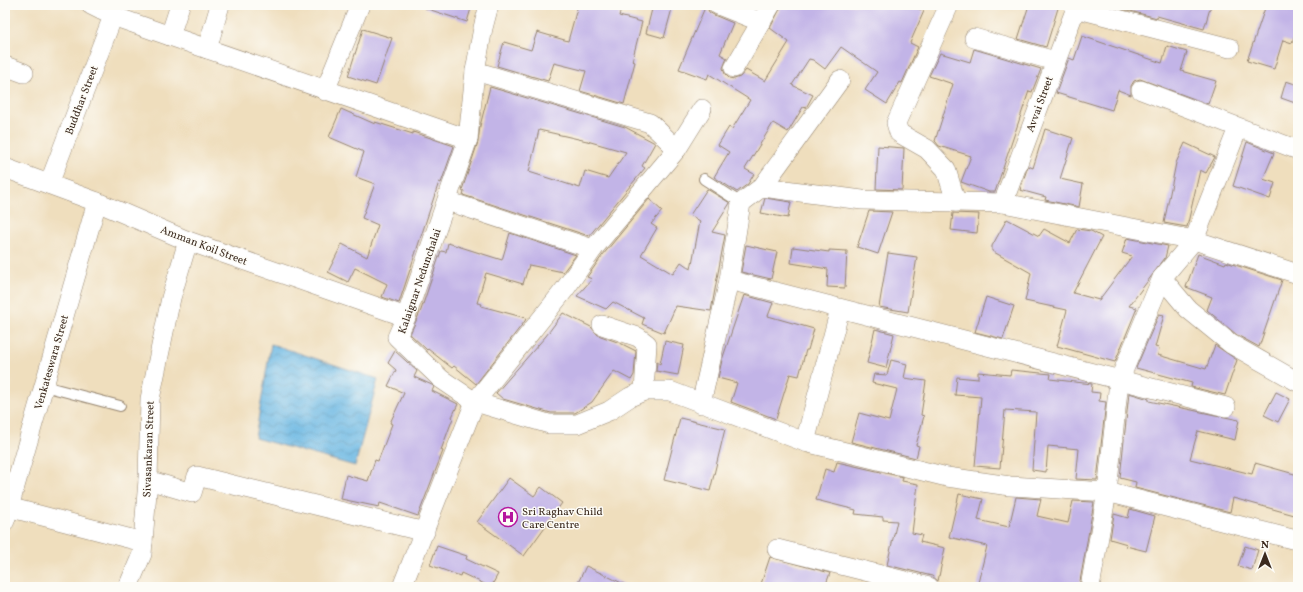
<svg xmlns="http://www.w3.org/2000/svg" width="1303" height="592" font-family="Vollkorn,serif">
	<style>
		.water { fill: url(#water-waves); stroke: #527080 }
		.building { fill: #c2b4e7; fill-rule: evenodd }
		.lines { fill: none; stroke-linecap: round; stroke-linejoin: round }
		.service-casing { stroke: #95846e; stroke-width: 12 }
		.minor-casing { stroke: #95846e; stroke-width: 20 }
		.service { stroke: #fff; stroke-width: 10 }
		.minor { stroke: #fff; stroke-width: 19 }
		.labels { text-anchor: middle; stroke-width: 3; stroke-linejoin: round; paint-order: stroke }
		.street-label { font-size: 11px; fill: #3b2a1e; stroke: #fdfcf7 }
		.poi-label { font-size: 11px; fill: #3b2a1e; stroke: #fdfcf7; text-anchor: start }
	</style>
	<defs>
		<pattern id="water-waves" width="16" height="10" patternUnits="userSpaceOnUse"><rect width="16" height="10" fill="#68b6e2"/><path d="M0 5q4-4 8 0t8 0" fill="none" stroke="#5794b7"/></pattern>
	</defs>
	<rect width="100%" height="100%" fill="#fdfcf7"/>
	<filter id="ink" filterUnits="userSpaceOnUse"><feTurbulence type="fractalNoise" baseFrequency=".025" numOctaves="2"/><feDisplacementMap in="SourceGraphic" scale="8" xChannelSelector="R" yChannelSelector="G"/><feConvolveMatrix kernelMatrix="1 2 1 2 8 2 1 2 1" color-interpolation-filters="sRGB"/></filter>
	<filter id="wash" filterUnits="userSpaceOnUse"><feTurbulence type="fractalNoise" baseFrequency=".012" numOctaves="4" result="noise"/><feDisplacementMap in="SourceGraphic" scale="16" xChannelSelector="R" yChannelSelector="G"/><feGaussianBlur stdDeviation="0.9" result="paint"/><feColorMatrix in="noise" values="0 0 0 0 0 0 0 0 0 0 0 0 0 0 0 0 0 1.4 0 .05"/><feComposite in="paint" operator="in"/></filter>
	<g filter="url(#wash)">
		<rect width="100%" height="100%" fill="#efdebd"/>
		<!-- water -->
		<path class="water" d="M271 344 378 379 355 466 255 438Z"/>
		<g id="blocks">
			<!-- building -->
			<g class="building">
				<path d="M425 5H472L467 22 425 8Z"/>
				<path d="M578 5H622L619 16 642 22 632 61 635 62 624 104 580 91 586 71 554 63 548 81 497 66 504 42 531 50 537 32 568 41Z"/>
				<path d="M653 5H673L664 38 646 33Z"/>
				<path d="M706 5 709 12 714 15 733 23 720 54 727 58 723 68 725 74 729 78 734 79 740 77 746 70 765 81 789 42 770 28 782 5H910L924 11 910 43 918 47 902 83 900 82 887 104 865 90 877 72 841 47 825 69 813 60 809 59 792 85 813 95 807 106 806 108 803 107 788 132 773 123 745 169 754 174 748 184 737 192 714 177 729 152 718 145 729 127 732 129 750 100 709 74 707 79 679 69Z"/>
				<path d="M1029 5H1059L1046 47 1018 39Z"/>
				<path d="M1115 5H1211L1204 29 1157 16V18L1115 7Z"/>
				<path d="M1266 5H1298V25L1292 43 1283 40 1274 69 1247 61Z"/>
				<path d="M363 29 392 38 376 85 348 76Z"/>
				<path d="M1082 36 1162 63 1167 46 1187 52 1181 71 1216 81 1208 104 1140 79 1134 81 1131 86V95L1118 90 1112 110 1056 93 1069 58 1074 60Z"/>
				<path d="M974 49 1041 69 1032 92 1029 91 995 192H989L961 182 971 156 939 146 935 141 953 84 929 76 940 53 970 62Z"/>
				<path d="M1286 81 1298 85V104L1281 98Z"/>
				<path d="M490 87 625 127 655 143 642 166 645 168 589 236 463 195 464 191 462 190 478 142 480 126ZM539 130 587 141 626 152 608 178 585 171 580 188 529 172Z"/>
				<path d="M341 109 375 124V122L413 134V132L454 146 441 183 439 182 399 303 382 297 387 284 355 268 348 282 328 272 342 244 367 257 378 225 362 218 375 184 356 177 364 152 329 137Z"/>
				<path d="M1045 129 1073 138 1060 179 1083 184 1079 207 1045 200 1046 197 1020 190 1028 166 1033 168Z"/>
				<path d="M1247 142 1274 153 1263 179 1275 183 1270 199 1233 186Z"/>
				<path d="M1185 143 1215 157 1206 173 1200 170 1187 227 1164 223 1176 163Z"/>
				<path d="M878 146 904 148 902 190 876 189Z"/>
				<path d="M707 189 730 203 712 232 725 235 711 311 676 306 664 333 642 324 644 318 613 302 606 309 577 296 592 279 587 277 602 256 649 199 662 211 651 224 657 228 641 255 673 274 681 262 691 269 700 221 690 215Z"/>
				<path d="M765 198 791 202 788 218 761 213Z"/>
				<path d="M869 211 892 212 878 254 857 247Z"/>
				<path d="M953 213 979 214 977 233 951 230Z"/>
				<path d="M1007 219 1039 236 1044 229 1070 243 1077 229 1091 231 1102 237 1073 293 1099 300 1132 256 1122 253 1127 238 1168 246 1165 258 1129 306 1137 308 1115 362 1057 346 1067 310 1025 301 1031 273 992 251V246Z"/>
				<path d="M510 233 576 255 563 272 529 265 523 284 486 273 477 303 482 304 481 306 526 318 525 321 476 384 454 366 452 368 428 349 427 350 410 334 421 310 441 251 446 252 448 243 502 260Z"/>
				<path d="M746 245 777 252 771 279 741 272Z"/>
				<path d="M793 247 829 252V250L847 251 845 288 827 287 828 269 791 263Z"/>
				<path d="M888 253 917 257 908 312 879 307Z"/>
				<path d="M1198 254 1225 264 1226 262 1282 280 1259 347 1237 335 1207 310 1212 297 1186 287Z"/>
				<path d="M744 295 773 303 768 316 814 329 808 350H806L799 376 790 374 776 419 731 402 737 383 718 378 722 360Z"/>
				<path d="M986 297 1014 306 1003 339 975 332Z"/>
				<path d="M563 313 591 327 598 335 620 343 636 351 634 375 631 380 614 371 592 402 575 413H551L503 399 496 393 546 336Z"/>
				<path d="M1159 314 1164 315 1155 347 1159 348 1158 355 1206 369 1215 345 1237 360 1225 395 1191 387 1192 383 1136 368Z"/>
				<path d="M875 329 894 334 886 368 867 363Z"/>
				<path d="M665 341 684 345 678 375 656 371 657 362 660 364Z"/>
				<path d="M395 351 417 371 414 377 432 385 434 387 432 391 458 404 452 417 453 418 441 450 443 451 418 516 380 503 379 507 341 499 346 475 368 481 375 460 378 461 392 424 390 423 404 393 388 386 396 370 388 363Z"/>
				<path d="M891 360 907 364 904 378 926 381 921 415 924 416 916 445 919 446 916 458 851 442 859 413 889 421 897 389 872 383 874 374 887 375Z"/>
				<path d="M1011 370 1051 374 1050 379 1092 384 1091 392 1100 393 1099 401 1106 402 1097 480 1076 479 1079 449 1048 446 1046 472 1032 470 1036 412 1005 410 1000 468 975 466 981 397 955 395 957 377 978 379V372L1010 375Z"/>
				<path d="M1276 392 1290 399 1278 422 1264 415Z"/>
				<path d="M1129 393 1149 399V401L1239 420 1235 440 1198 431 1190 459 1252 474 1255 463 1298 475V516L1233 498 1230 512 1135 488 1136 482 1120 478Z"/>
				<path d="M680 418 725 429 710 491 664 480Z"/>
				<path d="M837 462 903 477 902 481 918 484 912 533 922 535 920 542 945 548 938 581 932 576 887 565 897 521 883 520V517L855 514 856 510 816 500 825 469 834 472Z"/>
				<path d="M509 478 534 496 541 487 562 503 524 556 477 522Z"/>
				<path d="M959 494 983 499 978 520 1009 527 1016 497 1041 499 1037 516 1068 523 1073 501 1094 502 1079 587H977L987 546 949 537Z"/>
				<path d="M1130 509 1155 516 1146 551 1126 546 1127 544 1110 539 1114 514 1128 518Z"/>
				<path d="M437 546 467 556 466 559 498 574 491 587 461 573 460 576 430 565Z"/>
				<path d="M1245 546 1258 550 1252 570 1238 566Z"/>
				<path d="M770 557 830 573 825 587H760Z"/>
				<path d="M586 566 630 587H576Z"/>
			</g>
		</g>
	</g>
	<g filter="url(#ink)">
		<use href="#blocks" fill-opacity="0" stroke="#95846e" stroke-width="1"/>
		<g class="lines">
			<!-- service casing -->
			<g class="service-casing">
				<g id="service">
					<path d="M704 179 741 203"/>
					<path d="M44 386 120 406"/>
				</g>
			</g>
			<!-- minor casing -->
			<g class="minor-casing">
				<g id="minor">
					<path d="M91 5 113 16 170 36 468 139"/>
					<path d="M718 5 761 22 771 5"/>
					<path d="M949 5 896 123 899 133 927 149 946 169 956 202"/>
					<path d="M1075 8 1230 48"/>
					<path d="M170 36 180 5"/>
					<path d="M974 38 1055 61"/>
					<path d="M207 49 220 5"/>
					<path d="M5 66 24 73"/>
					<path d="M734 68 761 22"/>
					<path d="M475 71 650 123 677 149 593 249 565 289 475 402 549 424H577L609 411 630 397 644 391H670L805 442 947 477 1010 486 1107 492 1296 540"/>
					<path d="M1141 90 1298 150"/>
					<path d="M325 91 360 5"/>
					<path d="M677 149 702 109"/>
					<path d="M5 168 97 202 188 241 406 317"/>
					<path d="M49 184 113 16"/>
					<path d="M762 187 840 80"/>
					<path d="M447 201 593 249"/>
					<path d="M1003 203 1077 5"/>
					<path d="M1162 278 1188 309 1231 344 1298 382"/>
					<path d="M729 280 1226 407"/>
					<path d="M602 325 638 337 647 344 644 391"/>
					<path d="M701 404 729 280 741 203 762 187 862 200 1003 203 1194 240 1298 274"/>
					<path d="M805 442 840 309"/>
					<path d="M148 480 192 493 197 476 425 532"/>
					<path d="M8 507 143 542"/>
					<path d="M5 521 97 202"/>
					<path d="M777 549 929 587"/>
					<path d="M128 587 142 554 148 480 150 399 171 298 188 241"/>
					<path d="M402 587 475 402 441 379 397 337 406 317 468 139 475 71 483 28 489 5"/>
					<path d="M1090 587 1107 492 1119 381 1162 278 1194 240 1238 128"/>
				</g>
			</g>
			<!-- service -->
			<use href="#service" class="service"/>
			<!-- minor -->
			<use href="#minor" class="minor"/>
		</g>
	</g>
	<!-- icons -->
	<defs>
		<g id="hospital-ring" transform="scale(1)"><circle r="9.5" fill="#fdfcf7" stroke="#b5179e" stroke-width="1.5"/><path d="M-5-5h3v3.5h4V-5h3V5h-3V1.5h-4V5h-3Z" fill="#b5179e"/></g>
	</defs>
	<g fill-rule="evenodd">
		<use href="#hospital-ring" x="508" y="517"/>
	</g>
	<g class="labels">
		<!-- street labels -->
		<g class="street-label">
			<text transform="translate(81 100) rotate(-69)" y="4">Buddhar Street</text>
			<text transform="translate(1039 104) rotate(-70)" y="4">Avvai Street</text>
			<text transform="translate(204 245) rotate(21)" y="4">Amman Koil Street</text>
			<text transform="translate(419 281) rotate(-71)" y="4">Kalaignar Nedunchalai</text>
			<text transform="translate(51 362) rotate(-74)" y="4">Venkateswara Street</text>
			<text transform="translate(148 449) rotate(-88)" y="4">Sivasankaran Street</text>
		</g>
		<!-- poi labels -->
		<g class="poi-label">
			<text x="522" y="515">Sri Raghav Child<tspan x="522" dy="13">Care Centre</tspan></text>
		</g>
	</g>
	<!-- margin -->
	<rect width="1303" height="592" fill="none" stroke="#fdfcf7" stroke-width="20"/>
	<!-- north arrow -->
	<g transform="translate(1265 554)" stroke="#fdfcf7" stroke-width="3" paint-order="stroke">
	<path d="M0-3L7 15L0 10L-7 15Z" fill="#3b2a1e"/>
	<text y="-6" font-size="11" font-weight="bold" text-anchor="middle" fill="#3b2a1e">N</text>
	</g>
</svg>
